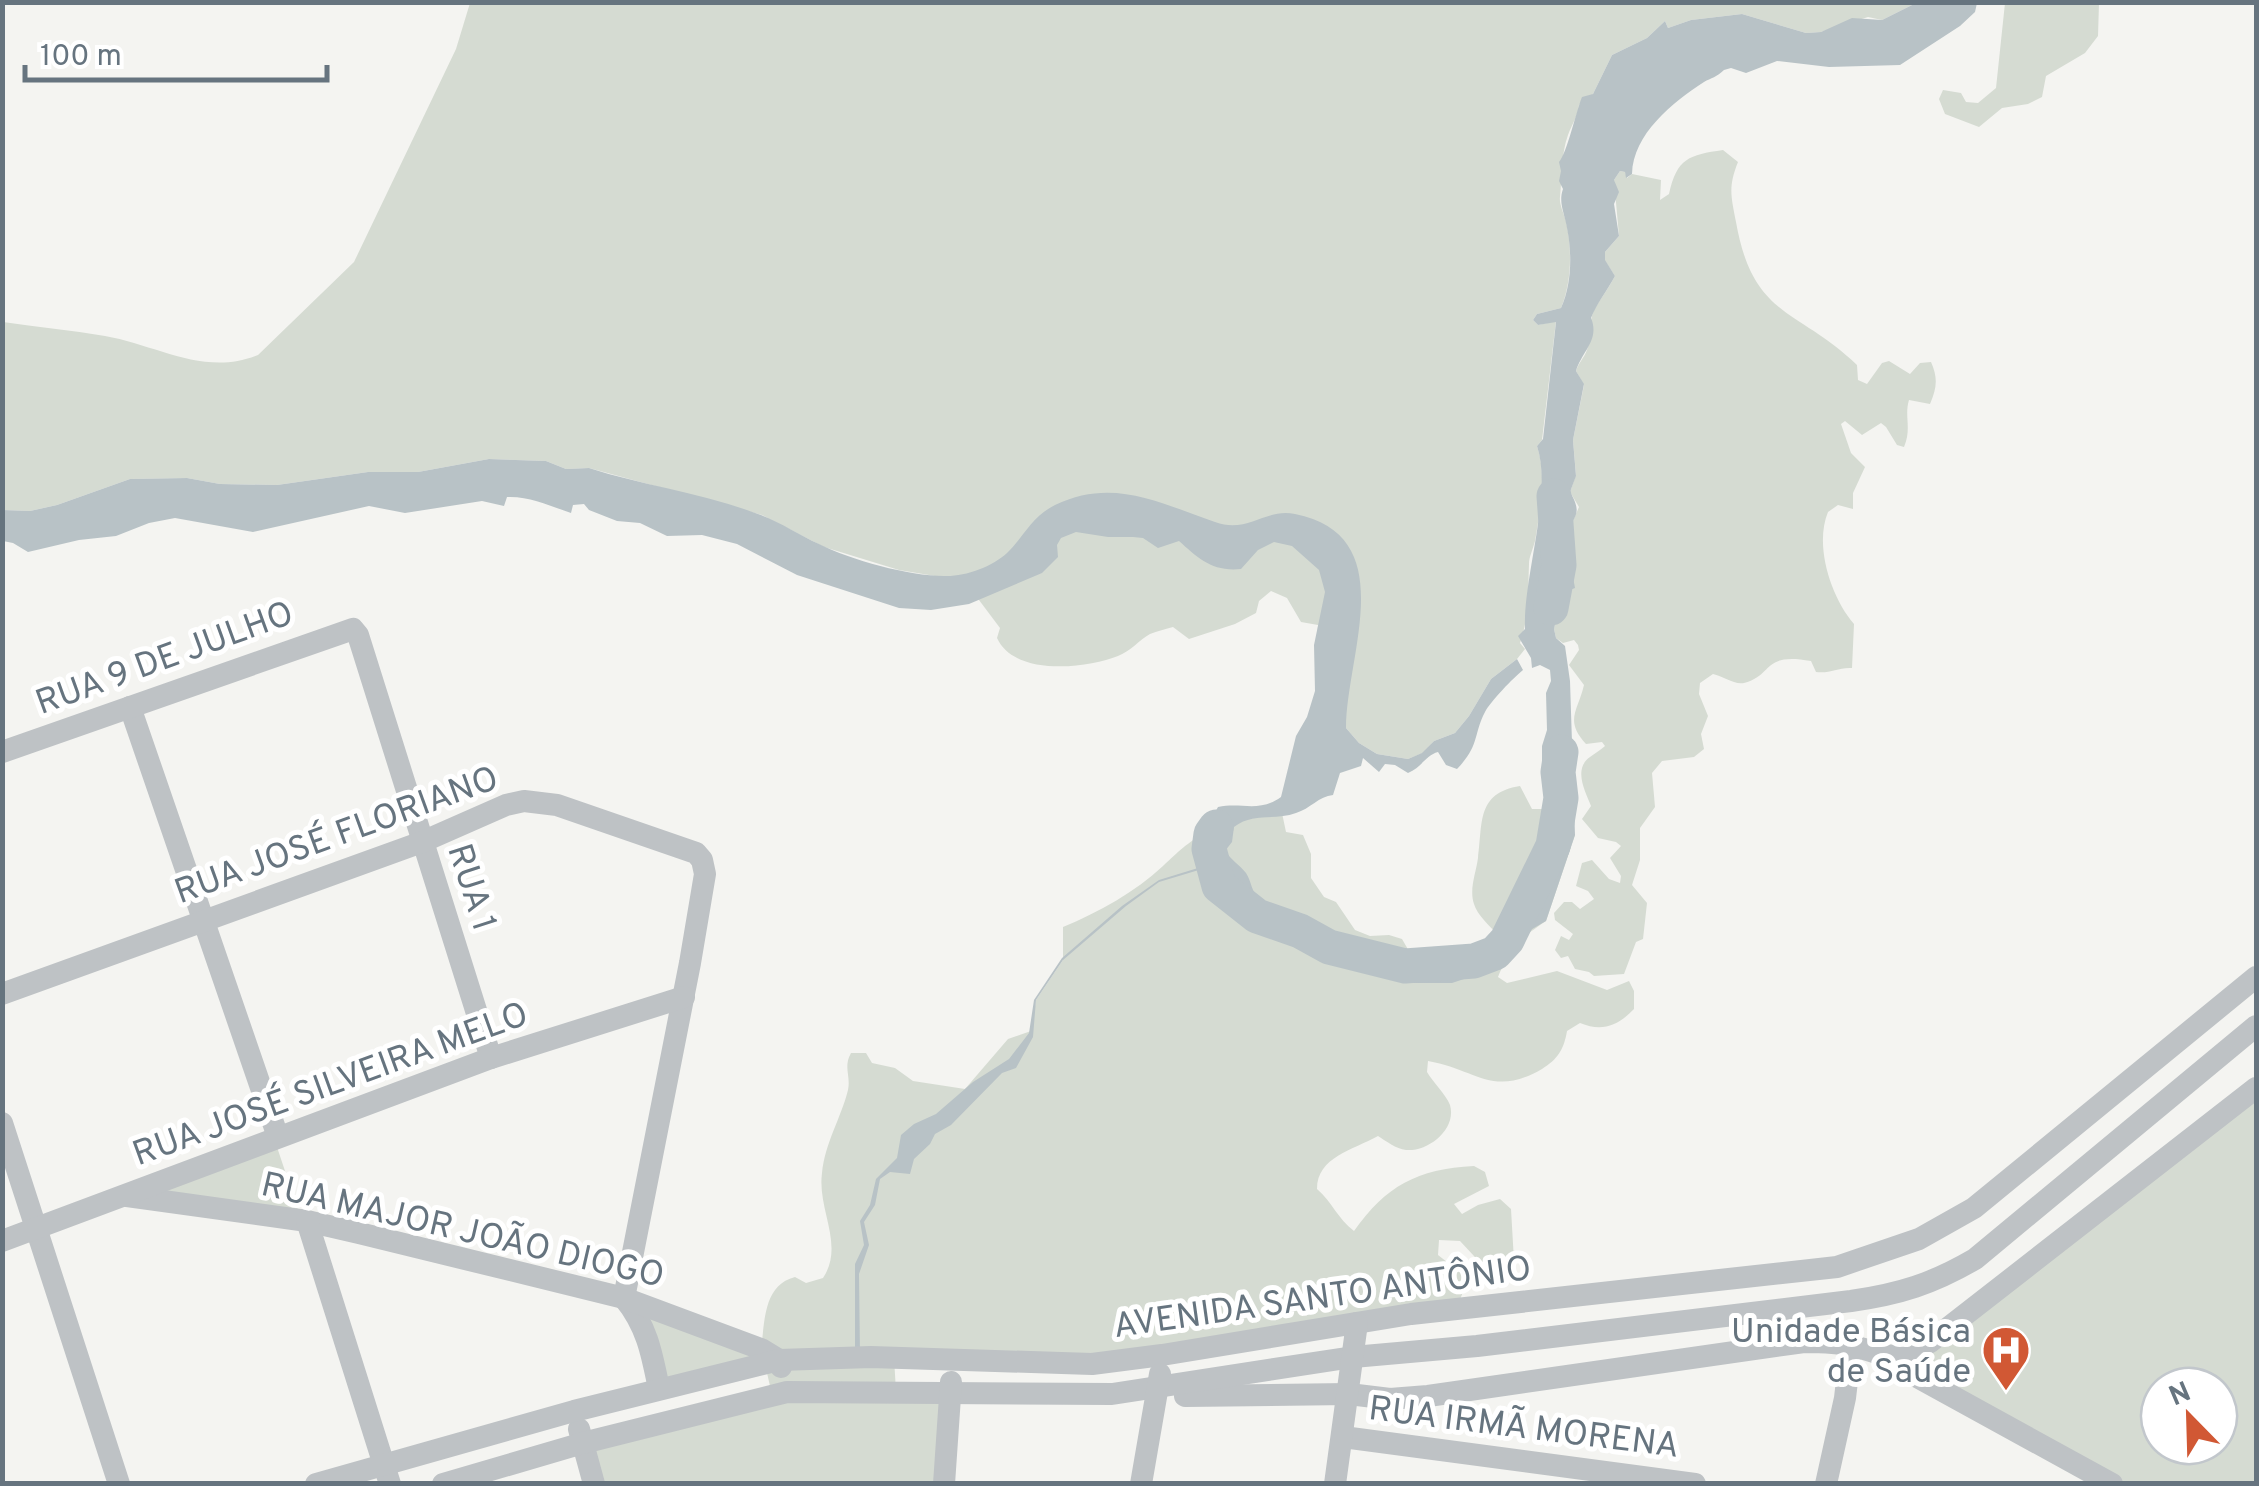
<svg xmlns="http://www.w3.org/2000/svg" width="2259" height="1486" font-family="Overpass,sans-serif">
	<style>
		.green { fill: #d5dbd2; fill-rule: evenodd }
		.water { fill: #b8c2c6 }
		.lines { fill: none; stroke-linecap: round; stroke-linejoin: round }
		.river { stroke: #b8c2c6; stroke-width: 35 }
		.minor { stroke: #bec2c5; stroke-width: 22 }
		.labels { text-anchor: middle; stroke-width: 10; stroke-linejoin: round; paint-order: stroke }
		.street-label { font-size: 35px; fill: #66747f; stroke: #fff }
		.poi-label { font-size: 35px; fill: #66747f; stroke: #fff; text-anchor: end }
	</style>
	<rect width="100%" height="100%" fill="#f4f4f1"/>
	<!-- green -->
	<g class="green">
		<path d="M470 3H1916L1882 20 1868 17 1821 32 1806 33 1742 14 1691 20 1668 28 1665 21 1647 38 1612 55 1593 94 1579 105C1578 116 1572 124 1568 135 1561 154 1562 178 1560 197 1559 204 1564 214 1566 221 1572 249 1572 281 1561 308L1537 314 1533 320 1538 325 1556 321 1542 440 1537 446C1547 475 1540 511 1535 541 1533 549 1529 557 1529 564 1528 590 1529 618 1520 643L1525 649 1517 659 1491 679 1469 716 1455 733 1434 741 1423 753 1408 759 1377 754 1359 743 1346 728 1315 669 1318 625 1301 622 1287 598 1271 591 1259 601 1256 613 1235 624 1189 639 1173 627C1166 629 1157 631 1150 634 1139 640 1131 651 1118 656 1086 669 1014 676 997 638L1000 628 961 576 941 577 899 570 824 547 762 515 589 468 566 469 546 461 489 459 418 472H368L277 485 220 484 187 478 130 479 57 505 30 511 3 510V322C37 327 71 330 105 336 157 345 205 377 258 355L354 262 456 49Z"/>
		<path d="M2005 3H2099L2098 36 2085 53 2046 76 2042 97 2028 104 2002 108 1979 127 1945 114 1939 99 1943 90 1961 93 1966 102 1978 103 1996 88Z"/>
		<path d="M1723 150 1738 162C1728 187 1731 196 1736 222 1753 319 1798 308 1857 365L1858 380 1867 384 1882 363 1889 361 1910 374 1920 363 1931 362C1938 378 1937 388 1930 404L1909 400C1904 416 1912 428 1904 447L1897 445 1886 427 1881 423 1862 435 1845 421 1841 424 1851 453 1865 467 1853 493V509L1838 505 1828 512C1814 546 1831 597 1854 624L1852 668C1838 667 1830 674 1816 672L1811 661C1762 652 1774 675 1744 683 1734 685 1723 676 1713 674L1700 683 1699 694 1708 716 1701 734 1704 749 1694 757 1662 761 1652 773 1655 807 1640 828V860L1632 885 1647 903 1643 939 1636 942 1624 974 1594 976 1589 972 1575 969 1568 956 1561 958 1555 950 1561 936 1569 940 1573 934 1555 920 1554 913 1564 902H1572L1580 909 1594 899 1588 891 1576 886 1582 863 1592 860 1609 879 1620 883 1621 876 1610 858 1621 846 1616 842 1598 838 1582 819 1591 806C1585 791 1573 769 1590 757 1595 753 1601 750 1605 746L1602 742 1586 744C1564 720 1578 711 1584 685L1569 665 1579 650 1578 645 1574 640 1563 643 1556 638 1554 629 1564 570 1549 553 1550 546 1569 530 1579 507 1570 492 1576 475 1573 440 1584 385 1576 371C1579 362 1584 358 1587 350 1592 338 1588 323 1594 310 1600 299 1609 288 1615 276L1605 261V252L1619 236 1614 180 1620 171 1625 172 1627 178 1632 174 1661 180 1660 200 1669 194C1677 158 1689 155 1723 150Z"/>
		<path d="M1520 786 1532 809H1559L1575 835 1546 921C1518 940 1512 945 1498 977L1507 983 1557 971 1607 990 1629 981 1634 991V1009C1618 1026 1602 1032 1580 1023L1567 1031C1564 1049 1558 1059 1542 1069 1492 1098 1476 1069 1428 1061L1427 1072C1433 1082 1446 1095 1450 1105 1457 1129 1428 1152 1406 1150 1396 1149 1386 1141 1378 1136 1353 1150 1317 1157 1317 1189 1332 1202 1338 1219 1354 1231 1386 1186 1417 1169 1474 1166L1485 1172 1489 1186 1454 1204 1462 1214 1478 1205 1500 1199 1511 1209 1514 1261 1488 1271 1460 1241 1439 1240 1438 1255 1461 1273 1466 1284 1456 1310 1162 1355 894 1358 896 1391 951 1393 944 1483H594L583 1443 772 1395 765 1364 659 1389 624 1298 761 1349C765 1322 763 1285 795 1277L806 1283 823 1278C845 1245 817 1210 822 1173 825 1143 841 1118 848 1090 851 1076 843 1067 851 1053H866L872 1063 895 1068 913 1081 965 1089 1008 1039 1031 1031 1036 1000 1063 960V927C1099 912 1135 892 1163 866 1179 851 1187 843 1206 832 1231 819 1256 819 1282 813L1286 832 1303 835 1311 854V878L1324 897 1336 902 1355 930 1370 936 1389 935 1402 939 1417 965 1474 961 1495 953 1498 935C1490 926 1477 915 1474 904 1469 889 1476 873 1478 858 1483 823 1476 793 1520 786Z"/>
		<path d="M2256 1095V1483H2120L1898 1361ZM2159 1386H2219V1446H2159Z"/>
		<path d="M275 1141 300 1216 142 1193Z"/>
	</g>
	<!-- water -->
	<path class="water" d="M1916 3H1977L1975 12 1960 26 1900 65 1829 67 1777 61 1746 73 1731 68 1724 70C1717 77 1711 78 1704 82 1672 103 1633 134 1632 174L1626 178 1625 172 1620 171 1614 180 1619 192 1614 204 1619 236 1605 252V260L1615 276C1607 291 1597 303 1591 318 1600 340 1582 351 1576 371L1584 384 1573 440 1576 476 1570 492C1586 519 1568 515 1569 540L1551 546 1549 552 1564 569 1572 572 1575 588 1562 593 1554 629 1556 638 1565 646 1570 681 1575 835 1546 921 1522 935 1504 963 1488 971 1452 983H1406L1356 970 1312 948 1247 927 1219 886 1212 866 1159 882 1126 906 1063 960 1036 1000 1033 1037 1016 1068 1002 1073 951 1125 935 1134 930 1144 914 1159 910 1174 890 1172 880 1179 875 1205 864 1222 869 1245 859 1274 860 1355 855 1356V1264L864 1245 860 1221 870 1205 876 1179 897 1158 901 1135 914 1124 936 1114 973 1082 1009 1059 1029 1033 1034 1000 1062 958 1122 906 1159 880 1211 864 1209 823 1218 807C1242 802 1259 813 1281 797L1296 736 1307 717 1315 691 1314 645 1325 592 1319 570 1292 546 1274 542 1258 550 1241 569C1212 572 1198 558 1179 541L1158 548 1143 538 1133 537H1108L1076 532 1061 538 1057 545 1058 557 1042 573 969 604 931 610 899 608 797 575 737 544 702 535 667 536 640 523 617 521 589 510 584 504 573 505 571 513C550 506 530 496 507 497L504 506 482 501 405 513 369 506 253 532 175 518 149 523 116 536 79 540 28 552 13 543 3 541V510L30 511 57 505 130 479 187 478 220 484 277 485 368 472H418L489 459 546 461 566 469 589 468C645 486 703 493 758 514 779 521 799 535 819 544 851 560 909 576 944 576 964 577 992 567 1007 553 1024 537 1031 517 1055 505 1113 477 1160 503 1215 522 1248 534 1264 508 1295 514 1403 536 1346 655 1346 728L1359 743 1377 754 1408 759 1422 753 1434 741 1455 733 1469 716 1491 679 1517 659 1523 670C1513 678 1491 701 1485 712 1473 735 1480 745 1457 769L1446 765 1438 752C1426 755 1421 768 1408 773L1395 765 1385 764 1379 772 1363 758 1361 766 1340 773 1333 795C1319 796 1310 809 1296 813 1275 821 1253 812 1234 827L1232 842 1225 851C1231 860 1240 865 1246 873 1252 882 1251 892 1260 900 1324 956 1413 984 1495 953 1499 929 1504 908 1515 887 1524 870 1543 863 1552 847 1560 832 1562 801 1557 786L1542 778V746L1547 730 1546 693 1551 681 1550 670 1540 665 1532 668 1531 658 1518 636 1525 629C1523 576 1553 494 1537 446L1543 439 1556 322 1538 325 1533 320 1537 314 1561 308C1572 283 1572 254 1567 228 1565 214 1558 203 1563 189L1559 181 1561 171 1559 162C1567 153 1576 112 1582 97L1593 94 1612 55 1647 38 1665 21 1668 28 1691 20 1742 14 1806 33 1821 32 1852 18 1882 20Z"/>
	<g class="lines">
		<!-- river -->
		<g class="river">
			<path d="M1551 608 1559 565 1554 496"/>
			<path d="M1216 827 1211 834 1209 849 1219 886 1257 916 1300 931 1329 947 1405 966 1474 961 1495 953 1507 940 1553 846 1561 798 1558 772 1561 752"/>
		</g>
		<!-- minor -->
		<g class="minor">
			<path d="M130 707 278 1137"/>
			<path d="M2 752 353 629 358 635 491 1058"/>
			<path d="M2 994 422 842 506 805 524 801 557 805 696 853 702 860 705 874 690 963 624 1298C647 1326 652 1354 659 1389"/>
			<path d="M2 1123 119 1484"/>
			<path d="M127 1196 307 1221 359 1233 624 1298 761 1349 779 1360 781 1367"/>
			<path d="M307 1221 390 1484"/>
			<path d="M2 1241 491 1058 684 997"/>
			<path d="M1881 1357 2112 1484"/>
			<path d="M1185 1396 1349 1394 1390 1399 1428 1396 1804 1342C1821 1342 1837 1342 1853 1346 1889 1355 1893 1364 1930 1342L2256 1088"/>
			<path d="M579 1429 594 1484"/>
			<path d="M1343 1437 1695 1484"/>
			<path d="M316 1484 574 1411 779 1360 871 1357 1092 1364 1162 1355 1411 1314 1837 1267 1919 1239 1974 1208 2256 977"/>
			<path d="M443 1484 583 1443 787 1392 1112 1394 1353 1357 1477 1346 1851 1301C1900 1294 1932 1284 1975 1259L2256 1026"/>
			<path d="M944 1484 951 1382"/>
			<path d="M1141 1484 1160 1374"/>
			<path d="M1335 1484 1357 1323"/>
			<path d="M1826 1484 1845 1398 1851 1346"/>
		</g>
	</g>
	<!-- icons -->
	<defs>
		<g id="hospital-pin" transform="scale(2.5)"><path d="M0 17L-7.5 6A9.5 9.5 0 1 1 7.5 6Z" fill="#d15834" stroke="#fff"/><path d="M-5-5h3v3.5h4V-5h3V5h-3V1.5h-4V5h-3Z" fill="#fff"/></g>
	</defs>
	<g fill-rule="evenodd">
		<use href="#hospital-pin" x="2006" y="1350"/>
	</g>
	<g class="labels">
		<!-- street labels -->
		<g class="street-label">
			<text transform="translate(164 657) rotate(-20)" y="12">RUA 9 DE JULHO</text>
			<text transform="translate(336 834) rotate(-20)" y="12">RUA JOSÉ FLORIANO</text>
			<text transform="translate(473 887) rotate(72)" y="12">RUA 1</text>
			<text transform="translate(330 1083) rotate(-20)" y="12">RUA JOSÉ SILVEIRA MELO</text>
			<text transform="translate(463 1229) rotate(13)" y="12">RUA MAJOR JOÃO DIOGO</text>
			<text transform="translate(1322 1296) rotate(-8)" y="12">AVENIDA SANTO ANTÔNIO</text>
			<text transform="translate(1524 1426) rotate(7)" y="12">RUA IRMÃ MORENA</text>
		</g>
		<!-- poi labels -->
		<g class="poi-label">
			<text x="1971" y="1342">Unidade Básica<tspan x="1971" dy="40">de Saúde</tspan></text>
		</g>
	</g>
	<!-- border -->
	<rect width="2259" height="1486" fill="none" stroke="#66747f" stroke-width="10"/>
	<!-- north arrow -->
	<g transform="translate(2189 1416) rotate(337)"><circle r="48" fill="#ffffff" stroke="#c2c7cc" stroke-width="2.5"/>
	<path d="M0-8L18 38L0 25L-18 38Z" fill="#d15834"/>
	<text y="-15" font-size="28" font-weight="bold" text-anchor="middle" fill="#66747f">N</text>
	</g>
	<!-- scale -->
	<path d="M25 65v15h302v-15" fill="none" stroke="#66747f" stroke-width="5"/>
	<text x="40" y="65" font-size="30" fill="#66747f" stroke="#ffffff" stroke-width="8" paint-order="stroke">100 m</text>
</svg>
